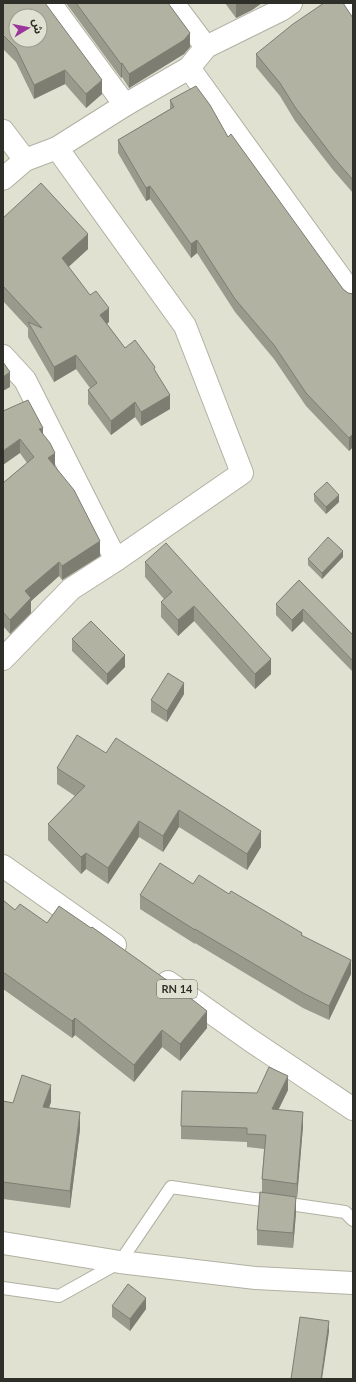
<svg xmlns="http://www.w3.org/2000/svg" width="356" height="1382" font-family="Lato,'Noto Sans Arabic',sans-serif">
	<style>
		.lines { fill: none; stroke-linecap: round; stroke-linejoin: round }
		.lane-casing { stroke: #b1b1a3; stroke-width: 14 }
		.street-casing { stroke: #b1b1a3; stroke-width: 24 }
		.primary-casing { stroke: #b1b1a3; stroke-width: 24 }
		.lane { stroke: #fff; stroke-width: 12 }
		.street { stroke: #fff; stroke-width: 22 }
		.primary { stroke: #fff; stroke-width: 22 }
		.wall { fill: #99998c }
		.shaded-wall { fill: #7d7d72 }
		.building { fill: #b2b2a3; stroke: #7d7d72; fill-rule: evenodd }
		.labels { text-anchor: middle; stroke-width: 3.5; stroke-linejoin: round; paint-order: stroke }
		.shield { fill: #e1e1d2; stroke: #64645c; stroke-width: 1 }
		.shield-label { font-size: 11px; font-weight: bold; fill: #2f2f29 }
	</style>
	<rect width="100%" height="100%" fill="#e1e1d2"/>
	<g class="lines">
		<!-- lane casing -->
		<g class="lane-casing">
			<path id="lane" d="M3 1288 59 1296 120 1262 171 1187 345 1212 353 1220"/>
		</g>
		<!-- street casing -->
		<g class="street-casing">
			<g id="street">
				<path d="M50 3 125 105"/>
				<path d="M173 3 206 47"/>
				<path d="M349 3 353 9"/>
				<path d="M189 68 353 295"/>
				<path d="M3 131 25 160"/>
				<path d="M3 179 25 160 57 148 125 105 189 68 206 47 281 10 291 3"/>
				<path d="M3 356 25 380 116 560"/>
				<path d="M3 659 71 589 116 560 242 473 185 326 57 148"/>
				<path d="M3 1243 120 1262 256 1278 353 1283"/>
			</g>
		</g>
		<!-- primary casing -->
		<g class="primary-casing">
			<g id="primary">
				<path d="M3 866 115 945"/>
				<path d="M168 982 250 1040 353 1109"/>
			</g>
		</g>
		<!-- lane -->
		<use href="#lane" class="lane"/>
		<!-- street -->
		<use href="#street" class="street"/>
		<!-- primary -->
		<use href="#primary" class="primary"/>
	</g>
	<!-- wall -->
	<g class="wall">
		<path d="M3 3 102 94 86 108 65 84 34 99 16 62 3 49Z"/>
		<path d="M66 3H168L190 47 184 54 129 88 122 77 121 78Z"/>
		<path d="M225 3H262L252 10 236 18Z"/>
		<path d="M353 18V193L333 170 295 121 280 96 256 67V54Z"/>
		<path d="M170 100 228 137 343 289 348 293 353 294V447L349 451 306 406 274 359 235 312 197 253 191 258 150 199 146 201 118 153V140L170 109Z"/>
		<path d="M3 218 88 249 68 267 109 322 107 324 125 348 155 371 170 409 141 426 135 417 111 435 88 404V390L90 388 76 369 54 382 28 337V328L3 301Z"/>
		<path d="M3 411 43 433 55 467 100 556 62 580 59 576 31 601V613L10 634 3 626V483L27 463 20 453Z"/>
		<path d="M314 494 339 502 326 514 314 501Z"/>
		<path d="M343 557 322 579 308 565V559Z"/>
		<path d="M145 562 271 674 255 689 194 621 178 636 161 617V602L164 599 145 577Z"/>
		<path d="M299 580 353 635V672L303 621 292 632 276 615V604Z"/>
		<path d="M72 639 125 667 107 685 72 651Z"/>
		<path d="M184 694 167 722 151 712V700Z"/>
		<path d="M106 753 261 847 247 870 179 827 163 852 139 837 108 884 86 869 81 874 48 840V824L75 796 57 784V768Z"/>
		<path d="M193 884 229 894 302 936 351 974 329 1020 303 1008 195 943V944L140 909V895Z"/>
		<path d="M3 900 15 910 47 923 207 1028 180 1061 162 1047 134 1082 75 1035 72 1038 3 989Z"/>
		<path d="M288 1090 278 1110 303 1126 297 1198 296 1197V1213L293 1248 257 1245V1230L262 1192V1179L264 1149 247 1147V1142L181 1139V1126L257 1093Z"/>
		<path d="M3 1101 13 1103 51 1102 49 1107 80 1129 70 1208 3 1199Z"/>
		<path d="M112 1306 146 1309 130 1331 112 1317Z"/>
	</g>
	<!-- shaded-wall -->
	<g class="shaded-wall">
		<path d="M238 3H262L252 10 236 18V4Z"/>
		<path d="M190 33V47L184 54 129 88V74Z"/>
		<path d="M122 63V77L121 78V64Z"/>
		<path d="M65 70V84L34 99V85Z"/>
		<path d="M102 80V94L86 108V94Z"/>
		<path d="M150 186V199L146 201V188Z"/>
		<path d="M88 234V249L62 273V258Z"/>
		<path d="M197 240V253L191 258V244Z"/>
		<path d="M109 308V322L100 329V315Z"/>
		<path d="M76 355V369L54 382V367Z"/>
		<path d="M10 372V387L3 391V377Z"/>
		<path d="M170 395V409L141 426V412Z"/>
		<path d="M135 402V417L111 435V421Z"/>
		<path d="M43 428V442L39 429Z"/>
		<path d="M353 434V447L349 451V438Z"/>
		<path d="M20 439V453L3 465V451Z"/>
		<path d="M55 453V467L48 458Z"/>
		<path d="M339 495V502L326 514V507Z"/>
		<path d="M100 541V556L62 580V566Z"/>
		<path d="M343 551V557L322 579V573Z"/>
		<path d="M59 562V576L31 601V613L10 634V620L25 591Z"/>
		<path d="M194 606V621L178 636V620Z"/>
		<path d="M303 609V621L292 632V620Z"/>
		<path d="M125 655V667L107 685V674Z"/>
		<path d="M271 659V674L255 689V674Z"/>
		<path d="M184 683V694L167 722V711Z"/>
		<path d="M179 810V827L163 852V836Z"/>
		<path d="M139 821V837L108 884V868Z"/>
		<path d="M261 831V847L247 870V854Z"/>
		<path d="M86 853V869L81 874V857Z"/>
		<path d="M351 960V974L329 1020V1006Z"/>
		<path d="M207 1011V1028L180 1061V1044Z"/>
		<path d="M75 1018V1035L72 1038V1021Z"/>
		<path d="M162 1030V1047L134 1082V1065Z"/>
		<path d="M288 1076V1090L272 1123V1109Z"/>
		<path d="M51 1085V1102L43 1124V1107Z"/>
		<path d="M80 1112V1129L70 1208V1191Z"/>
		<path d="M303 1112V1126L297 1198V1184Z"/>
		<path d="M296 1197V1213L293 1248V1233Z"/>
		<path d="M146 1298V1309L130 1331V1319Z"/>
		<path d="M329 1321V1332L322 1379H321Z"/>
	</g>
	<!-- building -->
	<g class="building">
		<path d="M3 3H45L102 80 86 94 65 70 34 85 16 48 3 35ZM16 16H40V40H16Z"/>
		<path d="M76 3H168L190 33 184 40 129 74 122 63 121 64Z"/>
		<path d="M324 3H343L353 18V180L333 157 295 107 280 83 256 54 293 24Z"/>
		<path d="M196 86 210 105 228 137 231 134 343 289 348 293 353 294V434L349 438 306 393 274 345 235 299 197 240 191 244 150 186 146 188 118 140 174 107 170 100Z"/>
		<path d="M41 183 88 234 62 258 90 295 96 291 109 308 100 315 125 348 135 340 155 367 154 369 170 395 141 412 135 402 111 421 88 390 97 383 76 355 54 367 28 322 42 328 3 286V218Z"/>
		<path d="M3 362 10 372 3 377Z"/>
		<path d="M28 400 43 428 39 429 50 443 55 453 48 458 74 490 100 541 62 566 59 562 25 591 31 598 10 620 3 612V483L34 457 20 439 3 451V411Z"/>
		<path d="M327 482 339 495 326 507 314 494Z"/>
		<path d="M328 537 343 551 322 573 308 559Z"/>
		<path d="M166 543 271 659 255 674 194 606 178 620 161 602 172 592 145 562Z"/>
		<path d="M299 580 353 635V661L303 609 292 620 276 604Z"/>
		<path d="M91 621 125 655 107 674 72 639Z"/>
		<path d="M168 673 184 683 167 711 151 700Z"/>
		<path d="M77 735 106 753 116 738 261 831 247 854 179 810 163 836 139 821 108 868 86 853 81 857 48 824 85 786 57 768Z"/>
		<path d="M160 863 193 884 199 875 229 894 231 891 302 933 301 935 351 960 329 1006 303 993 195 929V930L140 895Z"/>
		<path d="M3 900 15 910 20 904 47 923 59 906 91 928 92 927 175 986 207 1011 180 1044 162 1030 134 1065 75 1018 72 1021 3 972Z"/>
		<path d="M269 1067 288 1076 272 1109 303 1112 297 1184 262 1179 266 1135 247 1134V1128L181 1126 182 1091 257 1093Z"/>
		<path d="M22 1075 51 1085 43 1107 80 1112 70 1191 3 1182V1101L13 1103Z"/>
		<path d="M260 1192 296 1197 293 1233 257 1230Z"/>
		<path d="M128 1284 146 1298 130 1319 112 1306Z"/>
		<path d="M300 1317 329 1321 321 1379H291Z"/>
	</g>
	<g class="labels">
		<!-- shield labels -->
		<rect class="shield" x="157" y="980" width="40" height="18" rx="3"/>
		<g class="shield-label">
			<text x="177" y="993">RN 14</text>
		</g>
	</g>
	<!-- border -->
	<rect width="356" height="1382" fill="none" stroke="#2f2f29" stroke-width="8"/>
	<!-- north arrow -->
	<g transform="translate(28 28) rotate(80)"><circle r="19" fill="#e1e1d2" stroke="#9a9a8e"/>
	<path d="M0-3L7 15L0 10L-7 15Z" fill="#9a369c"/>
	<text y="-6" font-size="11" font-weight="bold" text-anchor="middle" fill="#2f2f29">ش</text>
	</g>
</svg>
